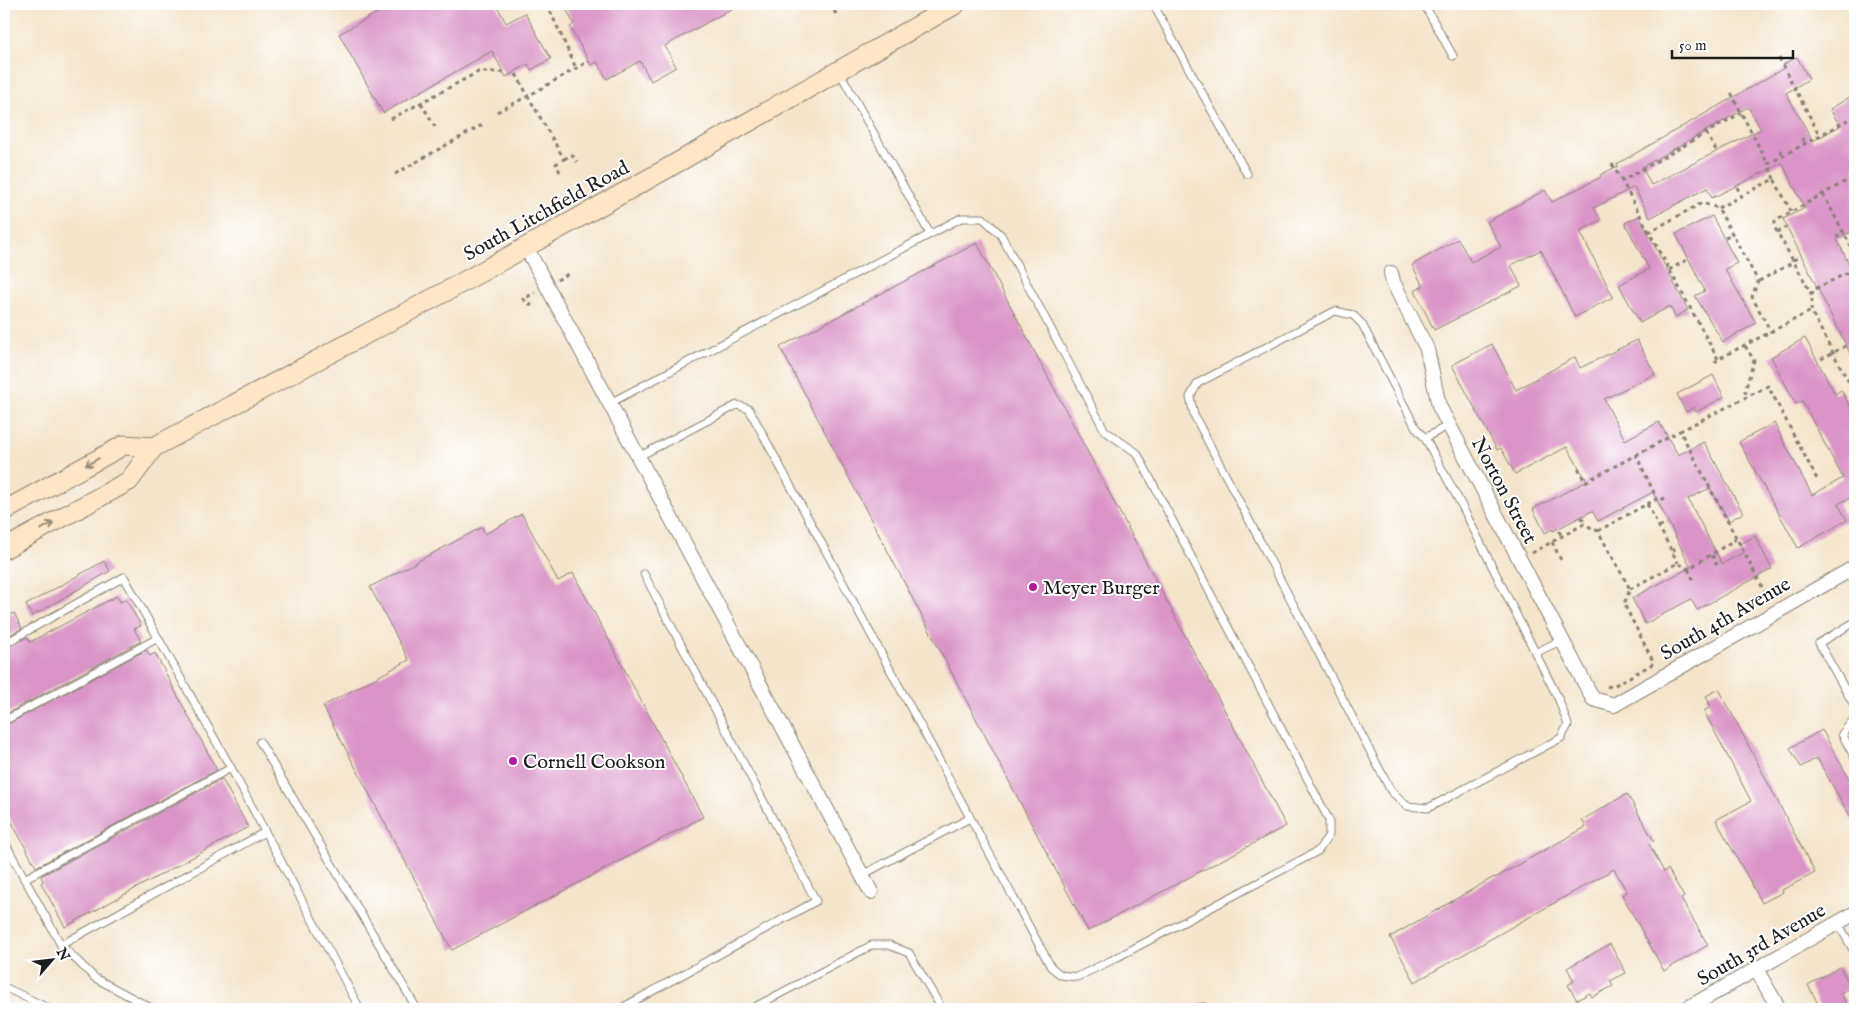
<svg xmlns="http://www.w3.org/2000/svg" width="1859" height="1013" font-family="'IM FELL English',serif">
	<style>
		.building { fill: #da94c7; fill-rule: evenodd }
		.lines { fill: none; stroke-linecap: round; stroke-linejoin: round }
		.lane-casing { stroke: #888074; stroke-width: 9 }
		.street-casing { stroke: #888074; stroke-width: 16 }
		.secondary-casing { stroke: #888074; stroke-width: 21 }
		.path { stroke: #888074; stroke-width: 3; stroke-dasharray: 4 4; stroke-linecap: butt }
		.lane { stroke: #fff; stroke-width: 7 }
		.street { stroke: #fff; stroke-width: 14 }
		.secondary { stroke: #fde5c5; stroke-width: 19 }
		.oneway { stroke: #988b79 }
		.poi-dot { fill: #b5179e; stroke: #fff; stroke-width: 2 }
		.labels { text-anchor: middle; stroke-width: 4; stroke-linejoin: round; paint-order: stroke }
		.street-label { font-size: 20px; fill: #1c1c1c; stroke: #fff }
		.poi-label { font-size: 20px; fill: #1c1c1c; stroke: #fff; text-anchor: start }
	</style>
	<rect width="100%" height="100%" fill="#fff"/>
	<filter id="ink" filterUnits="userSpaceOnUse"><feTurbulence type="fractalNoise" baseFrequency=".02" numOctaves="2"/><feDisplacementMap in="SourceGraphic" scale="10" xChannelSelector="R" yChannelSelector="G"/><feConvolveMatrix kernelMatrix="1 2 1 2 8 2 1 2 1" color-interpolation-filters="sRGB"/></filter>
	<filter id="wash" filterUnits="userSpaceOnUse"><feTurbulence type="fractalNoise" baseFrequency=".0096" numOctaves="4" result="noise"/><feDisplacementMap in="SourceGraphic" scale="20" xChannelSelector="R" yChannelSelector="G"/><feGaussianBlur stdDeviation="1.12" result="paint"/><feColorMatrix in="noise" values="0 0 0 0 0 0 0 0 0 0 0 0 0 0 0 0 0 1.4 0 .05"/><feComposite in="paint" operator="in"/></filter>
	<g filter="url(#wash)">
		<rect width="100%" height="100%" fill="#f4e4cb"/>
		<g id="blocks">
			<!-- building -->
			<g class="building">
				<path d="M393 4H496L506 23 525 13 551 59 531 70 528 64 506 77 492 51 383 113 339 34Z"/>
				<path d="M575 4H740L665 46 676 67 651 81 640 61 607 79 597 62 591 65 570 27 574 24 566 9Z"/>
				<path d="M1797 57 1809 79 1786 93 1813 141 1840 126 1830 109 1855 94V230L1837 239 1855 277V363L1783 219 1805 208 1782 163 1712 198 1707 188 1650 218 1634 187 1594 208 1601 220 1580 231 1613 297 1575 317 1541 250 1511 265 1521 286 1434 330 1415 291 1423 286 1412 265 1458 239 1471 262 1501 247 1487 222 1545 190 1552 202 1601 177 1600 175 1618 166 1617 164 1786 67 1784 64ZM1748 107 1761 129 1651 185 1642 167Z"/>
				<path d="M1639 216 1688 310 1675 317 1670 306 1640 323 1619 285 1649 269 1625 223Z"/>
				<path d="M1712 216 1737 263 1725 269 1756 323 1723 342 1695 296 1705 291 1676 234Z"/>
				<path d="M977 243 1286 826 1088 931 780 347Z"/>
				<path d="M1805 338 1835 394 1841 390 1855 415V500L1853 496 1838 504 1847 520 1798 548 1739 442 1774 423 1812 495 1843 478 1802 401 1796 404 1771 357Z"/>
				<path d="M1637 340 1655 374 1604 399 1625 440 1659 422 1678 455 1704 442 1743 513 1729 521 1710 488 1688 499 1722 564 1744 552 1740 544 1755 536 1772 569 1697 610 1691 599 1645 624 1632 598 1691 567 1653 492 1598 521 1592 511 1553 531 1552 529 1545 533 1533 509 1587 481 1567 447 1515 474 1501 448 1497 450 1452 365 1492 344 1516 390 1575 357 1580 368Z"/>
				<path d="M1713 375 1724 397 1696 412 1694 407 1686 412 1677 394Z"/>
				<path d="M522 514 558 581 573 573 703 817 452 950 323 706 409 660 370 587 482 527 485 534Z"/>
				<path d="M104 561 110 571 32 616 26 605Z"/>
				<path d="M117 596 120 602 126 599 141 626 134 629 141 641 4 715V649L27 637 30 642Z"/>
				<path d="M14 613 22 628 4 638V618Z"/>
				<path d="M146 650 150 656 155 653 217 770 36 867 4 808V726Z"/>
				<path d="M1719 689 1815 873 1782 890 1783 892 1762 903 1716 820 1751 801 1704 711 1711 707 1706 696Z"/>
				<path d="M1822 730 1855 789V825L1817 758 1801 767 1790 748Z"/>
				<path d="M222 779 248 827 65 927 41 883 43 881 41 876Z"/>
				<path d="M1627 794 1654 841 1649 844 1664 872 1668 869 1684 897 1681 899 1708 945 1664 971 1622 895 1627 892 1614 869 1415 982 1390 937 1494 877 1495 878 1586 827 1582 820Z"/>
				<path d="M1610 944 1626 973 1610 981 1613 986 1592 997 1590 993 1577 1000 1568 985 1574 981 1567 968Z"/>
				<path d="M1840 967 1851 987 1841 993 1847 1005 1840 1009H1821L1808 985Z"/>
			</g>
		</g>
	</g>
	<g filter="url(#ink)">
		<use href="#blocks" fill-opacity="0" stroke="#888074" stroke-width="1"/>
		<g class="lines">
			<!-- lane casing -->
			<g class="lane-casing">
				<g id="lane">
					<path d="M1153 4 1247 174"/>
					<path d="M1424 4 1453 56"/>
					<path d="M839 71 930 234"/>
					<path d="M610 403 961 218H983L1001 235 1105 431 1137 453 1329 820V835L1318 851 1112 960 1077 977 1061 975 1051 967 749 409 737 405 638 457"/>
					<path d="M1425 438 1462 506 1559 700 1568 725 1561 738 1428 808 1407 806 1391 791 1194 415 1190 397 1198 383 1335 311 1353 315 1362 324 1416 428 1425 438 1449 425"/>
					<path d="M1855 622 1819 643 1855 707"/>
					<path d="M4 644 124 577 231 768 360 1009"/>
					<path d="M1535 653 1562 640"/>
					<path d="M1855 718 1842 734 1855 758"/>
					<path d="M4 721 158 638"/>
					<path d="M260 742 417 1009"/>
					<path d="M4 841 61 945 95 978 153 1009"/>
					<path d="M862 875 970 818"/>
					<path d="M24 879 231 768"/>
					<path d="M1838 923 1855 953"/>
					<path d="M61 945 265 832"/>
					<path d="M4 987 50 1009"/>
					<path d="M620 1009 816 901 644 574"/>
					<path d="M751 1009 872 945H889L909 953 942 1009"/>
					<path d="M1190 1009 1204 1007 1206 1009"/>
				</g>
			</g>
			<!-- street casing -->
			<g class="street-casing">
				<g id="street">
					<path d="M526 247 871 892"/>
					<path d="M1391 273 1393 282 1427 349 1439 406 1593 699 1614 705 1855 567"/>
					<path d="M1756 969 1779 1009"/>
					<path d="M1686 1009 1855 913"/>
				</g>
			</g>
			<!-- secondary casing -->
			<g class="secondary-casing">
				<g id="secondary">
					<path d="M4 511 124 445 154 447"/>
					<path d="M4 549 129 481 154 447 445 292 659 173 956 4"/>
				</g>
			</g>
			<!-- path -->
			<g class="path">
				<path d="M385 4 387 7"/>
				<path d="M547 4 576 68"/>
				<path d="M830 4 836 14"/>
				<path d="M1779 58 1820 136"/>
				<path d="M1731 93 1768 164"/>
				<path d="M421 103 435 127"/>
				<path d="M497 112 528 96 515 72"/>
				<path d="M391 119 478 72H503"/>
				<path d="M1706 133 1716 150"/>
				<path d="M1802 138 1805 144"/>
				<path d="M1780 150 1783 156"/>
				<path d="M564 159 572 155 577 162"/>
				<path d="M1612 164 1622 181"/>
				<path d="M560 172 556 164 564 159 528 96 589 61"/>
				<path d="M395 174 482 125"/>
				<path d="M1774 179 1768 164 1855 116"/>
				<path d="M1737 187 1741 196"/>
				<path d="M1823 194 1854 252"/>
				<path d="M1718 208 1774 179 1791 211"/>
				<path d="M1649 232 1622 181 1741 113"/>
				<path d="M1777 232 1786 228"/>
				<path d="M1725 237 1733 234"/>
				<path d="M1836 237 1845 233"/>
				<path d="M1793 260 1800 257"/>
				<path d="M1855 269 1813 290 1811 311 1855 394"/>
				<path d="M1669 270 1685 261 1686 259"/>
				<path d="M557 280 570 273"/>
				<path d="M1759 281 1792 263V260"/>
				<path d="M1812 295 1775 228V221L1855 176"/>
				<path d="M532 306 523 299 535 293"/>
				<path d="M1745 346 1754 360 1745 391 1748 395"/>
				<path d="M1718 359 1649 232 1702 203 1718 208 1758 281 1752 297 1771 332"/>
				<path d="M1821 359 1855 341"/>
				<path d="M1715 363 1718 359 1811 311"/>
				<path d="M1636 455 1680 431"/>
				<path d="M1578 468 1585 482 1636 455 1657 499"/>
				<path d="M1647 504 1657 499 1660 500 1666 498"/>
				<path d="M1582 517 1584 524"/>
				<path d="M1659 527 1667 524"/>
				<path d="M1559 531 1562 537"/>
				<path d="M1598 531 1647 504 1678 563"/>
				<path d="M1552 542 1562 562"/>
				<path d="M1672 551 1678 547"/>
				<path d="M1532 553 1584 524 1598 531 1630 589 1624 604 1654 663"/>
				<path d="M1712 555 1717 565"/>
				<path d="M1688 569 1693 579"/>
				<path d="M1630 589 1678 563 1688 569 1736 539"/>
				<path d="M1771 596 1768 598 1680 431 1768 386 1818 481"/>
				<path d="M1607 687 1617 684 1656 662"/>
			</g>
			<!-- lane -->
			<use href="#lane" class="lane"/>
			<!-- street -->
			<use href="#street" class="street"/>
			<!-- secondary -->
			<use href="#secondary" class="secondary"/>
		</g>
		<!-- one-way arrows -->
		<defs><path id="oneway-shaft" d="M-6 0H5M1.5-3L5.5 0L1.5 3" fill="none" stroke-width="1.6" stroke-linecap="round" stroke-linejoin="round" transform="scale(1.25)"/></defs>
		<g class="oneway">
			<use href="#oneway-shaft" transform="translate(92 462) rotate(151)"/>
			<use href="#oneway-shaft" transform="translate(47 526) rotate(-29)"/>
		</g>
	</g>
	<!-- markers -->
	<g class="poi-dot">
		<circle cx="1033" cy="587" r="5"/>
		<circle cx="513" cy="761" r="5"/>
	</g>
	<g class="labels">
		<!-- street labels -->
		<g class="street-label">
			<text transform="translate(546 210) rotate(-29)" y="7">South Litchfield Road</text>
			<text transform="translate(1505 490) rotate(62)" y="7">Norton Street</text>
			<text transform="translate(1725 618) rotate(-30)" y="7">South 4th Avenue</text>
			<text transform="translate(1761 944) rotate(-30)" y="7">South 3rd Avenue</text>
		</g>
		<!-- poi labels -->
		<g class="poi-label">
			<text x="1043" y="594">Meyer Burger</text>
			<text x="523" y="768">Cornell Cookson</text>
		</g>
	</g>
	<!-- margin -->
	<rect width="1859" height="1013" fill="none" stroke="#fff" stroke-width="20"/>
	<!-- north arrow -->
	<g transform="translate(52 960) rotate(62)" stroke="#ffffff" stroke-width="4" paint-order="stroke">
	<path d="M0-4L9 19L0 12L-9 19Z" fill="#1c1c1c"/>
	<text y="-8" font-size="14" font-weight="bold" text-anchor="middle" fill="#1c1c1c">N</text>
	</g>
	<!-- scale -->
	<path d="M1672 50v8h121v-8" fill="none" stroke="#1c1c1c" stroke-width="2.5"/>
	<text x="1679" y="50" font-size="15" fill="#1c1c1c" stroke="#ffffff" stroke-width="4" paint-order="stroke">50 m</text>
</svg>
